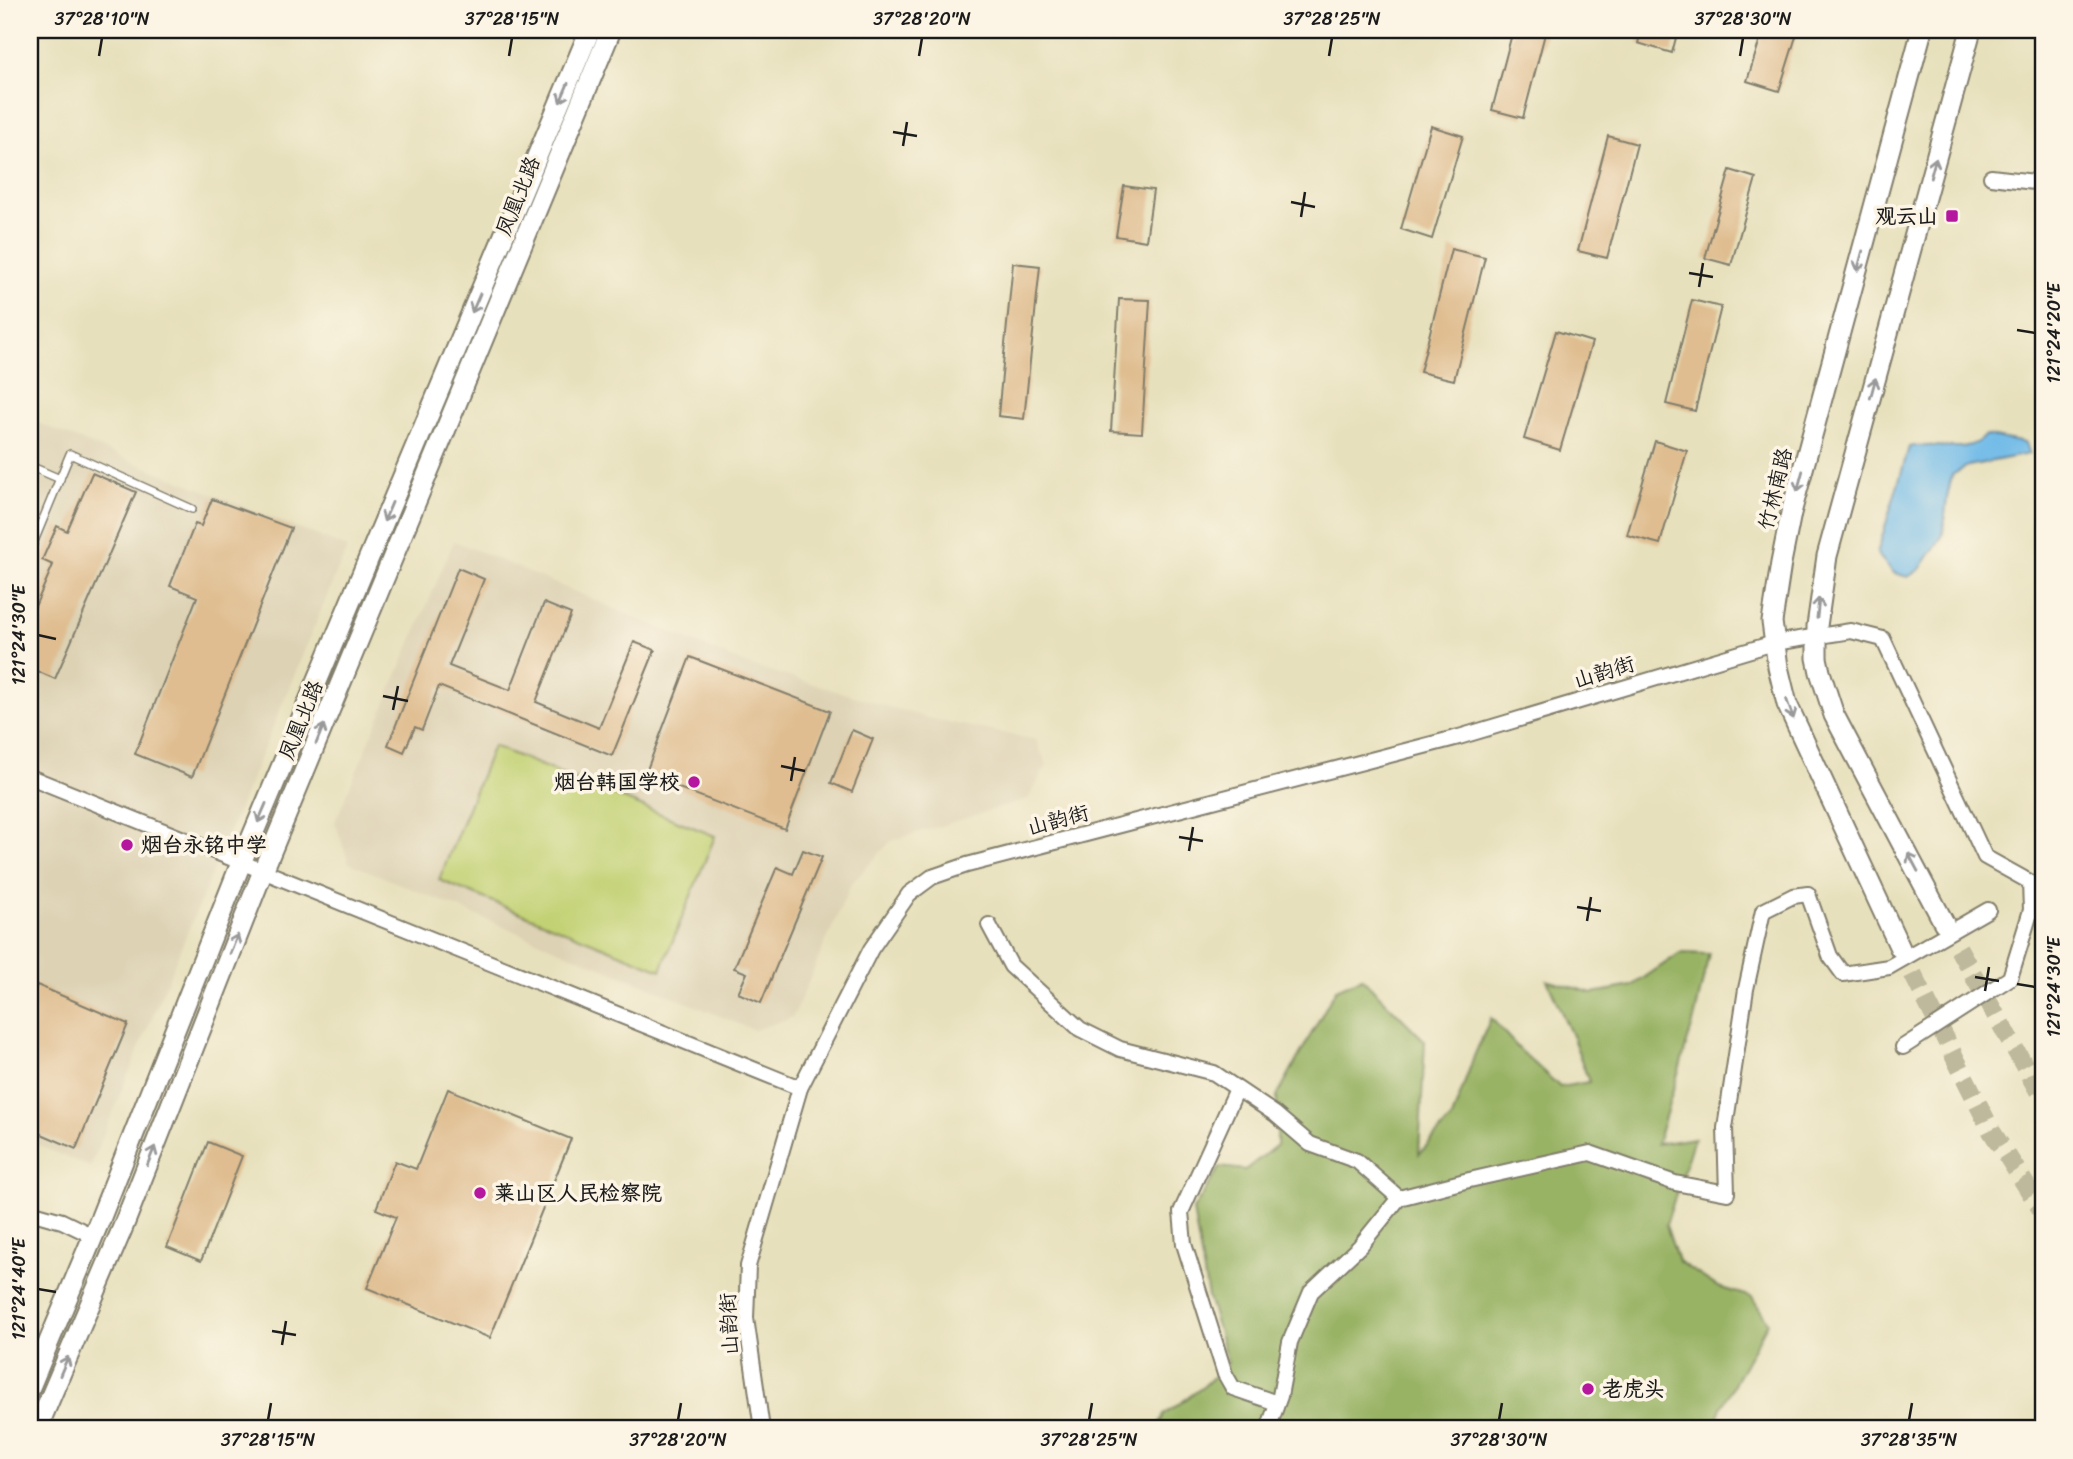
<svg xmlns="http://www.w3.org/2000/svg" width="2073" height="1459" font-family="Sriracha,'LXGW WenKai TC',sans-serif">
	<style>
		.built { fill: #ddd2b4 }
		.green { fill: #c2d173; stroke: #6f7648; stroke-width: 2 }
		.forest { fill: #99b365; stroke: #5a6840; stroke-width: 2 }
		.water { fill: #6ebae8; stroke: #456b82; stroke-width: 2 }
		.building { fill: #dfbd90 }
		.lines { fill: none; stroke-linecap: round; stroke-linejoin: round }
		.secondary-tunnel { stroke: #beb99c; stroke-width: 19; stroke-dasharray: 19 10; stroke-linecap: butt }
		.lane-casing { stroke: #827e6c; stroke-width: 10 }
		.street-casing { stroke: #827e6c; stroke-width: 18 }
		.secondary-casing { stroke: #827e6c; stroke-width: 23 }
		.lane { stroke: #fff; stroke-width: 7 }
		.street { stroke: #fff; stroke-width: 14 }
		.secondary { stroke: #fff; stroke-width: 19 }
		.oneway { stroke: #999 }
		.ticks { fill: none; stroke: #1c1c1c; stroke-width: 2.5 }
		.poi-dot { fill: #b5179e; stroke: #fcf5e5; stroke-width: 2.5 }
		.labels { text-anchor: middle; stroke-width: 7; stroke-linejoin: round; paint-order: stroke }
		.street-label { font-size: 21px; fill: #1c1c1c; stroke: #fcf5e5 }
		.poi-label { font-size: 21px; font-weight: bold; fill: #1c1c1c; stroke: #fcf5e5; text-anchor: start }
		.neatline { fill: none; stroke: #1c1c1c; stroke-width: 2.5 }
		.ticks-label { font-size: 18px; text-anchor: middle; fill: #1c1c1c }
	</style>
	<rect width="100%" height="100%" fill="#fcf5e5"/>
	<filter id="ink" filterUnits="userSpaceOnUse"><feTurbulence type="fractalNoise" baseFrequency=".0143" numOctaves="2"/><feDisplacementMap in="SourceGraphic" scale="14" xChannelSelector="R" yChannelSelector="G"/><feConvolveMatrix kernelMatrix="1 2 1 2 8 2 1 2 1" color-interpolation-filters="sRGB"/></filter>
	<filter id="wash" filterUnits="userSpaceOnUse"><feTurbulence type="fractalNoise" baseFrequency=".00686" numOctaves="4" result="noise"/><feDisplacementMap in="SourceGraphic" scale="28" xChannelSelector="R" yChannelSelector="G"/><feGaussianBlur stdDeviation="1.57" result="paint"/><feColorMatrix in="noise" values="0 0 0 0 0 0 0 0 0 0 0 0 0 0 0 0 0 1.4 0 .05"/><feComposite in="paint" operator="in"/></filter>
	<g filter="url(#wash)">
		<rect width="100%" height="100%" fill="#e7e0bc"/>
		<!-- built -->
		<g class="built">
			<path d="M30 420 347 548 90 1167 30 1142Z"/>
			<path d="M454 541 749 665 927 718 1036 740 1047 765 1028 799 891 841 851 884 793 1017 754 1030 349 863 335 822Z"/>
		</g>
		<!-- green -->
		<path class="green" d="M493 746 715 836 661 970 439 880Z"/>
		<!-- forest -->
		<path class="forest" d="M1680 953 1709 954 1694 1020 1657 1144 1694 1138 1666 1225 1678 1261 1718 1287 1752 1297 1768 1322 1721 1408 1713 1429H1157L1164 1415 1204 1386 1228 1363 1208 1297 1193 1210 1220 1167 1245 1170 1277 1145V1096L1336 989 1362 978 1425 1041 1419 1154 1452 1118 1474 1056 1491 1018 1520 1050 1560 1087 1589 1082 1573 1038 1547 980 1593 993 1632 986Z"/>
		<!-- water -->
		<path class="water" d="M1985 435 2025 443 2029 454 1968 466 1952 475 1947 498 1943 535 1920 569 1908 577 1894 573 1877 554 1909 447C1934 440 1967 458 1985 435Z"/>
		<g id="blocks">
			<!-- building -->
			<g class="building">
				<path d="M1513 30H1546L1523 118 1492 110Z"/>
				<path d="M1642 30H1678L1672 53 1638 43Z"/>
				<path d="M1763 30H1798L1779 91 1747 81Z"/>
				<path d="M1431 126 1463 136 1432 239 1401 229Z"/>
				<path d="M1608 136 1637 144 1607 258 1578 251Z"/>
				<path d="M1730 170 1756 178 1731 265 1705 258Z"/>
				<path d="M1124 186 1153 190 1146 241 1116 236Z"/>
				<path d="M1451 249 1485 257 1454 380 1420 372Z"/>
				<path d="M1013 263 1040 266 1024 419 998 416Z"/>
				<path d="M1119 299 1150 300 1142 433 1111 431Z"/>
				<path d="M1692 300 1721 307 1695 411 1666 404Z"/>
				<path d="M1556 331 1592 342 1560 450 1524 439Z"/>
				<path d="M1655 441 1687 451 1660 544 1627 535Z"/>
				<path d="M92 473 136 492 55 679 30 668V618L53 565 42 560 57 526 67 531Z"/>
				<path d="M212 499 291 528 192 777 135 754 197 597 170 586 195 524 201 526Z"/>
				<path d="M458 568 484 579 449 666 510 690 544 603 571 614 536 702 599 728 634 642 655 650 612 756 439 686 422 730 415 727 404 752 388 745Z"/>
				<path d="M690 657 830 711 785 829 645 775Z"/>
				<path d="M852 730 873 739 852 792 831 783Z"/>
				<path d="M803 850 822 857 761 1003 738 993 747 973 734 968 777 867 793 874Z"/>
				<path d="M37 985 128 1024 76 1149 30 1129V1003Z"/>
				<path d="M448 1089 571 1139 490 1338 367 1288 396 1217 376 1209 395 1161 416 1169Z"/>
				<path d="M208 1142 242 1156 201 1261 167 1247Z"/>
			</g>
		</g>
	</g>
	<g filter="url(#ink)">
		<use href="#blocks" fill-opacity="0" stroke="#827e6c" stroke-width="2"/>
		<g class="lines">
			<!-- secondary-tunnel -->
			<g class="secondary-tunnel">
				<path d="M1944 923 2043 1099"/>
				<path d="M1900 948 1992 1132 2043 1212"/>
			</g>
			<!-- lane casing -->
			<g class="lane-casing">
				<g id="lane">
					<path d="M30 466 60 479"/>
					<path d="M30 551 70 454 192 509"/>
				</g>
			</g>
			<!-- street casing -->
			<g class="street-casing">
				<g id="street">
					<path d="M1991 177 2043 183"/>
					<path d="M30 777 800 1088"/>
					<path d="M989 925 1011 966 1080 1029 1120 1049 1214 1073 1275 1114 1310 1144 1357 1161 1399 1198 1465 1181 1590 1153 1675 1183 1727 1193 1725 1128 1746 989 1763 911 1793 896 1808 894 1830 956 1843 974 1889 967 1988 910"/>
					<path d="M1237 1089 1181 1212 1184 1244 1225 1374 1233 1388 1277 1403"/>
					<path d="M30 1212 62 1221 93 1236"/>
					<path d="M762 1429 746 1318 748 1266 800 1088 871 949 909 894 932 877 967 865 1459 737 1774 643 1851 631 1883 639 1985 857 2030 882 2031 910 2010 978 1903 1047"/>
					<path d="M1268 1429 1280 1396 1290 1342 1311 1292 1360 1246 1399 1198"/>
				</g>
			</g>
			<!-- secondary casing -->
			<g class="secondary-casing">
				<g id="secondary">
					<path d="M1944 923 1834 715 1820 672 1817 658V626L1827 556 1971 30"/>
					<path d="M1900 948 1787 704 1778 667 1772 622 1781 563 1791 513 1922 30"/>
					<path d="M30 1387 99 1222 241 863 590 30"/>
					<path d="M37 1429 123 1227 263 871 611 30"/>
				</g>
			</g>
			<!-- lane -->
			<use href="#lane" class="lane"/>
			<!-- street -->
			<use href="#street" class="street"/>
			<!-- secondary -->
			<use href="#secondary" class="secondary"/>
		</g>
		<!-- one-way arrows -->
		<defs><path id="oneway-shaft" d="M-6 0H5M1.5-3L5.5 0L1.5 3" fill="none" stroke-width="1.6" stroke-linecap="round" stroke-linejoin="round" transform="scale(1.75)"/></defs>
		<g class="oneway">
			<use href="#oneway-shaft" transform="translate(564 93) rotate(113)"/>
			<use href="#oneway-shaft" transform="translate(1933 168) rotate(-75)"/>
			<use href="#oneway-shaft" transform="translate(1860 261) rotate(105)"/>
			<use href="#oneway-shaft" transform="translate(476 303) rotate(113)"/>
			<use href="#oneway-shaft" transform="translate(1873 388) rotate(-75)"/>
			<use href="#oneway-shaft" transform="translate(1800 481) rotate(105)"/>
			<use href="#oneway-shaft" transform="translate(388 512) rotate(113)"/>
			<use href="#oneway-shaft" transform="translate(1818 608) rotate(-84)"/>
			<use href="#oneway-shaft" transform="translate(1790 709) rotate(70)"/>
			<use href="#oneway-shaft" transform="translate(320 734) rotate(-68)"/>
			<use href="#oneway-shaft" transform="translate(262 813) rotate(113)"/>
			<use href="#oneway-shaft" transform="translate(1913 862) rotate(-118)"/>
			<use href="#oneway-shaft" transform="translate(234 944) rotate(-68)"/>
			<use href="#oneway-shaft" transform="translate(151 1156) rotate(-68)"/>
			<use href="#oneway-shaft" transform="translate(64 1366) rotate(-67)"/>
		</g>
	</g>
	<!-- ticks -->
	<path class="ticks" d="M99 56 102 38M509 56 512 38M919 56 922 38M1329 56 1332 38M1740 56 1743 38M893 132 917 136M903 146 907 122M1291 202 1315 207M1301 217 1305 192M1689 273 1713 277M1699 287 1703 263M2017 330 2035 333M38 635 56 639M383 696 408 701M393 710 398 686M781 766 805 771M791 781 795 757M1179 837 1203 841M1189 851 1193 827M1577 907 1601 911M1587 921 1591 897M1975 977 1999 981M2017 984 2035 987M1985 991 1989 967M38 1289 56 1292M272 1331 296 1335M282 1345 286 1321M268 1420 271 1403M678 1420 681 1403M1089 1420 1092 1403M1499 1420 1502 1403M1909 1420 1912 1403"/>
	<!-- markers -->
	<g class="poi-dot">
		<rect x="1945" y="209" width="14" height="14" rx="3.5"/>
		<circle cx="694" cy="782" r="7"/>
		<circle cx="127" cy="845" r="7"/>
		<circle cx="480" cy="1193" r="7"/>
		<circle cx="1588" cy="1389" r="7"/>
	</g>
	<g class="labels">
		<!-- street labels -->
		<g class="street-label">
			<text transform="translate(518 196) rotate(-68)" y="7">凤凰北路</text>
			<text transform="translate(1775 489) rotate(-76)" y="7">竹林南路</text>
			<text transform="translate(1604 672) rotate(-17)" y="7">山韵街</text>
			<text transform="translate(301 720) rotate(-68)" y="7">凤凰北路</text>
			<text transform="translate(1058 820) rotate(-15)" y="7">山韵街</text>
			<text transform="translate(729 1324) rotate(-93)" y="7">山韵街</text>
		</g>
		<!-- poi labels -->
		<g class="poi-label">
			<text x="1938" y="223" text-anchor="end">观云山</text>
			<text x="680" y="789" text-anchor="end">烟台韩国学校</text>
			<text x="141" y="852">烟台永铭中学</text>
			<text x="494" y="1200">莱山区人民检察院</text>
			<text x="1602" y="1396">老虎头</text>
		</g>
	</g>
	<!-- margin -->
	<rect width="2073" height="1459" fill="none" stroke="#fcf5e5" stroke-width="77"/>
	<rect x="38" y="38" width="1997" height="1382" class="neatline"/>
	<g class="ticks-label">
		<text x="102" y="25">37°28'10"N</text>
		<text x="512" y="25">37°28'15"N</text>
		<text x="922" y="25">37°28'20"N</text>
		<text x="1332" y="25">37°28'25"N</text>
		<text x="1743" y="25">37°28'30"N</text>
		<text transform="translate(2054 333) rotate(-90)" y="6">121°24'20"E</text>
		<text transform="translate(19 635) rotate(-90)" y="6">121°24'30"E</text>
		<text transform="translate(2054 987) rotate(-90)" y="6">121°24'30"E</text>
		<text transform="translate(19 1289) rotate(-90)" y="6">121°24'40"E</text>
		<text x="268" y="1446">37°28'15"N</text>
		<text x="678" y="1446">37°28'20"N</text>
		<text x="1089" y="1446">37°28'25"N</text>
		<text x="1499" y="1446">37°28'30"N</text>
		<text x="1909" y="1446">37°28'35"N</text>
	</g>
</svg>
